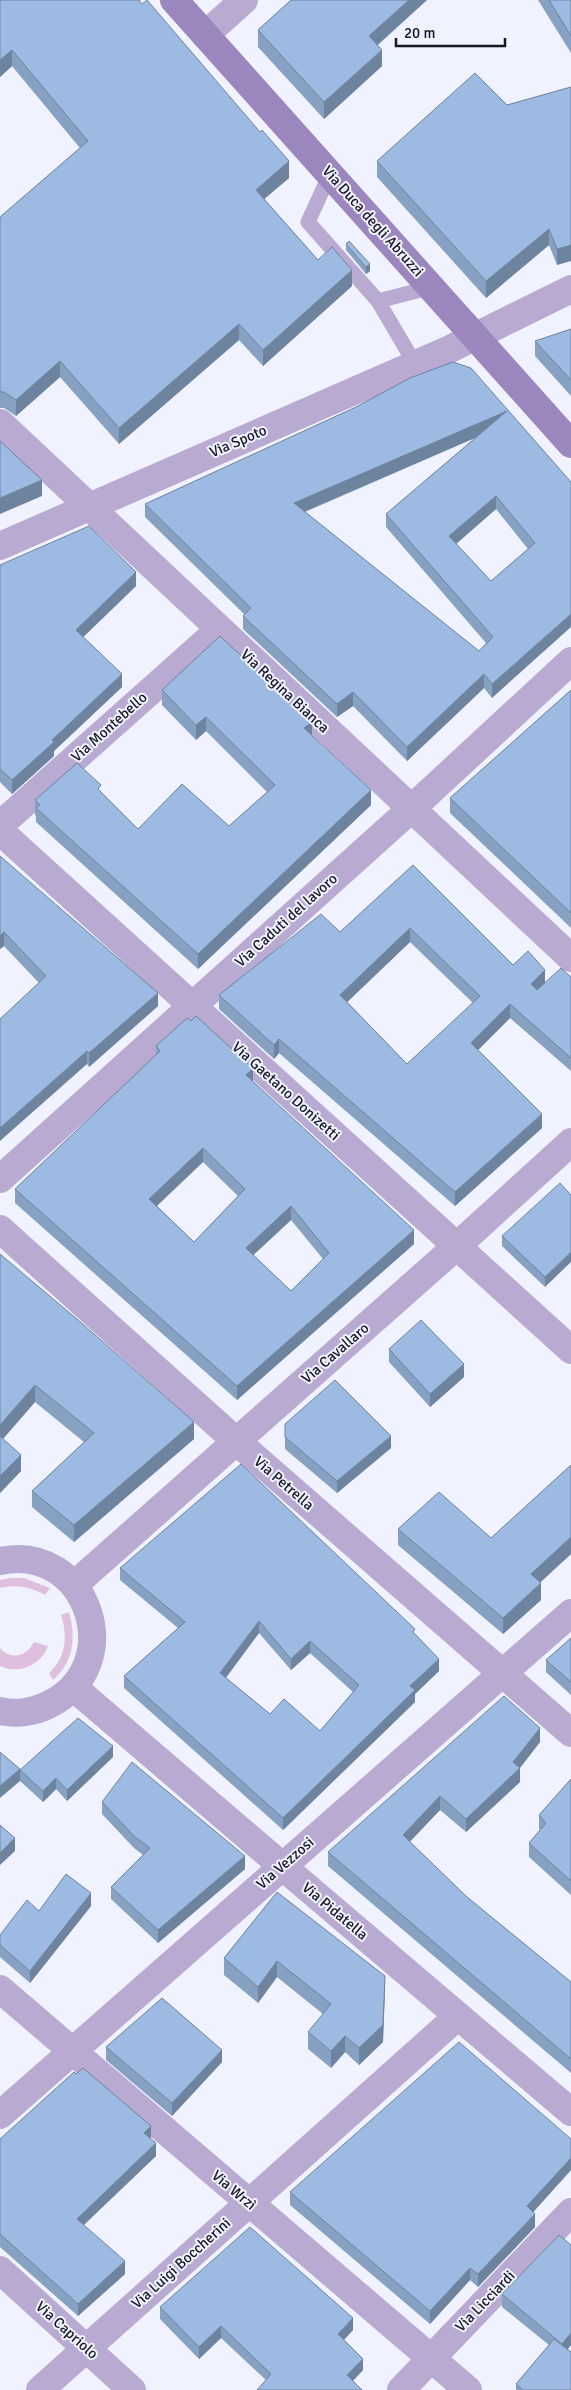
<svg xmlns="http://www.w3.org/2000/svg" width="571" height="2390" font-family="Signika,sans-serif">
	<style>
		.green { fill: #dec0de }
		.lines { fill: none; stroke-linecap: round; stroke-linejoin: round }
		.service { stroke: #b9aad1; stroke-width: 15 }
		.minor { stroke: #b9aad1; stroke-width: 28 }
		.tertiary { stroke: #b9aad1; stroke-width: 28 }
		.secondary { stroke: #9c86be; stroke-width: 28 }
		.wall { fill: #87a1c2; fill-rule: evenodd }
		.shaded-wall { fill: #6e839e }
		.building { fill: #9dbbe2; stroke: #6e839e; fill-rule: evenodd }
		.labels { text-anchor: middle; stroke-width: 4; stroke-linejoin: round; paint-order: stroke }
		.street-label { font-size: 15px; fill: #161722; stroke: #f0f2ff }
	</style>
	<rect width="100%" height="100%" fill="#f0f2ff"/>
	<!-- green -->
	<g class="green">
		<path d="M10 1578H24L50 1588 45 1595C30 1587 16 1584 0 1588V1580Z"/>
		<path d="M69 1612C76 1637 74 1662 53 1680L49 1673C66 1658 68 1636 61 1615Z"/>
		<path d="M34 1642 48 1646C41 1665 19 1675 0 1666V1648C11 1661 27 1656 34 1642Z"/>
	</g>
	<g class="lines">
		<!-- service -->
		<g class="service">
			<path d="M330 174 308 222 378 301 432 287"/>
			<path d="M378 301 415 364"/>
		</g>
		<!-- minor -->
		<g class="minor">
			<path d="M205 35 244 0"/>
			<path d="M0 423 571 958"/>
			<path d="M0 546 450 349 571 289"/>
			<path d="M0 825 219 630"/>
			<path d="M0 831 571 1350"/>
			<path d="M0 1179 411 809 571 661"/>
			<path d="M0 1229 236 1441 571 1733"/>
			<path d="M0 1561C88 1542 130 1666 48 1705 34 1712 16 1715 0 1711"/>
			<path d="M74 1585 458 1245 571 1142"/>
			<path d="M73 1687 282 1866"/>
			<path d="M0 1989 468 2390"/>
			<path d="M0 2270 132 2390"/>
			<path d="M40 2390 458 2016"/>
			<path d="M401 2390 571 2212"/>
		</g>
		<!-- tertiary -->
		<g class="tertiary">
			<path d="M282 1866 571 2112"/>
			<path d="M0 2115 571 1613"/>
		</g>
		<!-- secondary -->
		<path class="secondary" d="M174 0 571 444"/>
	</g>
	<!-- wall -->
	<g class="wall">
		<path d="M0 0 289 178 264 199 318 260 352 286 263 366 239 340 119 444 60 377 16 416 4 408H0V217L80 148 12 66 0 77Z"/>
		<path d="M291 0H427L378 45 382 66 324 119 258 47V30Z"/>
		<path d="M538 0H571V53Z"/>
		<path d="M571 87 557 265 549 245 486 298 377 177V161L507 105Z"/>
		<path d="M346 244 370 271 366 274 346 250Z"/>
		<path d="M571 329V396L535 356V341Z"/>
		<path d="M410 378 571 482 492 698 484 688 407 761 353 706 337 717 243 629V616L244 614 145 517V504L356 407ZM475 438 386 514V527L486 643 479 651 305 512ZM496 509 528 549 491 581 456 544Z"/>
		<path d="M0 565 136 586 83 637 122 687 54 751V756L12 794 0 782Z"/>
		<path d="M162 690 312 735 371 805 198 969 36 822V816L35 815V800L101 792 138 829 229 826 267 792 206 731 196 740 162 705Z"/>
		<path d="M571 690V928L450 813V798Z"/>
		<path d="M0 856 158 1006 89 1067 87 1064 39 983 4 946 0 949Z"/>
		<path d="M413 865 513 965 545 982 571 977V1071L510 1018 478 1050 542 1128 455 1206 279 1053 274 1059 219 1009V995L340 932ZM410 942 473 1003 407 1064 347 1002Z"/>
		<path d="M156 1046 253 1081 414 1244 237 1400 15 1203V1189L156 1055ZM203 1162 238 1196 194 1242 157 1206ZM291 1220 323 1259 291 1291 253 1255Z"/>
		<path d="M571 1195 545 1287 502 1246V1236Z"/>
		<path d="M0 1254 194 1439 74 1542 32 1507V1491L84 1442 35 1402 3 1439 21 1471 0 1493Z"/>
		<path d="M389 1349 464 1377 430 1407 389 1362Z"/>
		<path d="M285 1424 391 1448 337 1493 285 1449Z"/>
		<path d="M571 1465V1554L540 1582 541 1600 503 1634 398 1545V1529L491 1538Z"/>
		<path d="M120 1568 415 1634 439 1671 415 1694V1702L283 1830 124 1688V1676L178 1628 120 1580ZM259 1633 291 1670 310 1653 353 1692 320 1731 270 1714 226 1678Z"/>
		<path d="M571 1638V1695L546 1672V1660Z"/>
		<path d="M540 1742 520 1768V1782L466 1832 440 1810 409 1842 467 1897 571 1982V2073L328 1866V1852Z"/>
		<path d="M113 1757 67 1801 56 1789 43 1802 20 1781V1770Z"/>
		<path d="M571 1779V1895L529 1857V1843L540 1830 539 1829V1815Z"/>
		<path d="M102 1802 245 1869 158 1943 111 1899V1887L143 1855 134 1848 102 1814Z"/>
		<path d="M277 1892 385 1993 383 2042 359 2065 345 2052 331 2068 308 2049V2032L323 2014 277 1977 258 2003 224 1975V1958Z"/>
		<path d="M91 1906 30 1983 0 1957V1945L39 1911Z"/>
		<path d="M106 2047 222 2062 172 2116 106 2060Z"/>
		<path d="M0 2139H151L156 2156 84 2225 125 2274 78 2316 0 2247Z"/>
		<path d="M571 2170 533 2212 535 2227 478 2287 470 2280 430 2324 290 2205V2192Z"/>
		<path d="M571 2245V2345L567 2349 571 2390H516V2384L549 2345 502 2307V2294Z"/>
		<path d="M160 2307 353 2330 344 2340 363 2370 353 2381 266 2380 221 2338 199 2359 160 2319Z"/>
	</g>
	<!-- shaded-wall -->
	<g class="shaded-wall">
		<path d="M409 0H427L369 52V36Z"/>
		<path d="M12 50V66L0 77V60Z"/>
		<path d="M382 50V66L324 119V102Z"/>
		<path d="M289 161V178L256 206V190Z"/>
		<path d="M549 229V245L486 298V281Z"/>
		<path d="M571 245V261L557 265V249Z"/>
		<path d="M370 264V271L366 274V267Z"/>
		<path d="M352 270V286L263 366V350Z"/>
		<path d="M239 324V340L119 444V428Z"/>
		<path d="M60 361V377L16 416V400Z"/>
		<path d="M507 411V424L294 516V503Z"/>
		<path d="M42 480V496L0 514V498Z"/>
		<path d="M496 496V509L449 550V536Z"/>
		<path d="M136 572V586L76 644V630Z"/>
		<path d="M571 614V627L492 698V684Z"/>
		<path d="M122 674V687L54 751V756L12 794V780L52 740Z"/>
		<path d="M484 674V688L407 761V747Z"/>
		<path d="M353 692V706L337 717V704Z"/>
		<path d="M206 717V731L196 740V725Z"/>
		<path d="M312 722V737L304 728Z"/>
		<path d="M371 790V805L198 969V954Z"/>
		<path d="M410 928V942L340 1009V995Z"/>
		<path d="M4 932V946L0 949V936Z"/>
		<path d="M545 970V984L531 998V984Z"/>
		<path d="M158 993V1006L89 1067V1053Z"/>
		<path d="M510 1004V1018L471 1057V1043Z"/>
		<path d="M279 1039V1053L274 1059V1045Z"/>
		<path d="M87 1051V1064L0 1141V1128Z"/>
		<path d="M253 1068V1082L246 1075Z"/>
		<path d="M542 1114V1128L455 1206V1192Z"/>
		<path d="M203 1148V1162L149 1213V1199Z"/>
		<path d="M291 1206V1220L246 1262V1248Z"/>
		<path d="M414 1230V1244L237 1400V1386Z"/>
		<path d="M571 1252V1262L545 1287V1277Z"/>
		<path d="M464 1364V1377L430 1407V1394Z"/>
		<path d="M35 1385V1402L0 1442V1425Z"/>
		<path d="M194 1422V1439L74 1542V1525Z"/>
		<path d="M391 1436V1448L337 1493V1481Z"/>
		<path d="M21 1455V1471L0 1493V1476Z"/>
		<path d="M571 1537V1554L531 1591V1574Z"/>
		<path d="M541 1583V1600L503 1634V1618Z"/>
		<path d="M259 1621V1633L220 1685V1673Z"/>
		<path d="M310 1641V1653L291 1670V1659Z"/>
		<path d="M439 1659V1671L415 1694V1702L283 1830V1818L410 1686Z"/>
		<path d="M540 1728V1742L519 1769 520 1768V1782L466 1832V1819L513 1762Z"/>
		<path d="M113 1746V1757L67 1801V1790Z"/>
		<path d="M20 1769V1781L0 1798V1786Z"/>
		<path d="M56 1778V1789L43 1802V1791Z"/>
		<path d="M440 1796V1810L403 1849V1835Z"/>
		<path d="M15 1838V1851L0 1865V1853Z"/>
		<path d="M245 1856V1869L158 1943V1930Z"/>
		<path d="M91 1893V1906L30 1983V1971Z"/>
		<path d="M277 1961V1977L258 2003V1987Z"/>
		<path d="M385 1976 383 2042 359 2065V2048Z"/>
		<path d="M345 2036V2052L331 2068V2051Z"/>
		<path d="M222 2050V2062L172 2116V2103Z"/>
		<path d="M151 2126V2139L144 2133Z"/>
		<path d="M156 2143V2156L77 2231V2219Z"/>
		<path d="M571 2158V2170L527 2219V2206Z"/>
		<path d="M535 2214V2227L478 2287V2274Z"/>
		<path d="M125 2261V2274L78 2316V2304Z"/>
		<path d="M470 2268V2280L430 2324V2311Z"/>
		<path d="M353 2318V2330L338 2346V2334Z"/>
		<path d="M221 2326V2338L199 2359V2347Z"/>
		<path d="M571 2333V2345L562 2356V2344Z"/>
		<path d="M363 2359V2370L347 2387V2375Z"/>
	</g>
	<!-- building -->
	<g class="building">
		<path d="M0 0H139L142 4 147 0 260 132 262 130 289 161 256 190 318 260 332 247 352 270 263 350 239 324 119 428 60 361 16 400 4 392H0V217L88 141 12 50 0 60Z"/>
		<path d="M291 0H409L369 36 382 50 324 102 258 30Z"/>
		<path d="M549 0H571V36Z"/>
		<path d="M475 73 507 105 571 87V245L557 249 549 229 486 281 377 161Z"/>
		<path d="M349 241 370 264 366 267 346 244Z"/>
		<path d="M571 329V380L535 341Z"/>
		<path d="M453 362 471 368 571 482V614L492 684 484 674 407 747 353 692 337 704 243 616 251 608 145 504 356 407 410 378ZM507 411 386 514 493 637 479 651 294 503ZM496 496 535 543 491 581 449 536Z"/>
		<path d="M0 441 42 480 0 498Z"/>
		<path d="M89 526 136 572 76 630 122 674 52 740 54 742 12 780 0 769V565Z"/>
		<path d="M220 636 312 722 304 728 371 790 198 954 36 808 40 805 35 800 77 763 101 785 98 789 138 829 182 784 229 826 275 785 206 717 196 725 162 690Z"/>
		<path d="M571 690V913L450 798Z"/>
		<path d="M0 856 158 993 89 1053 87 1051 0 1128V1019L46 976 4 932 0 936Z"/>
		<path d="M413 865 513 965 528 951 545 970 531 984 537 990 561 968 571 977V1058L510 1004 471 1043 542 1114 455 1192 279 1039 274 1045 219 995 321 914 340 932ZM410 928 480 996 407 1064 340 995Z"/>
		<path d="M196 1016 253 1068 246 1075 414 1230 237 1386 15 1189 160 1051 156 1046 187 1018 191 1021ZM203 1148 245 1189 194 1242 149 1199ZM291 1206 329 1253 291 1291 246 1248Z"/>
		<path d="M560 1183 571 1195V1252L545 1277 502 1236Z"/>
		<path d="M0 1254 77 1319 194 1422 74 1525 32 1491 94 1433 35 1385 0 1425Z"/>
		<path d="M421 1320 464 1364 430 1394 389 1349Z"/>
		<path d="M335 1380 391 1436 337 1481 285 1437V1424Z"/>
		<path d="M0 1436 21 1455 0 1476Z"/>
		<path d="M241 1464 415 1629 413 1632 439 1659 410 1686 415 1690 283 1818 124 1676 185 1622 120 1568ZM259 1621 291 1659 310 1641 359 1685 320 1731 284 1699 270 1714 220 1673Z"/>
		<path d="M571 1465V1537L531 1574 541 1583 503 1618 398 1529 439 1492 491 1538Z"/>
		<path d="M571 1638V1682L546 1660Z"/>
		<path d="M504 1696 540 1728 513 1762 520 1768 466 1819 440 1796 403 1835 467 1897 571 1982V2059L328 1852Z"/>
		<path d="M78 1718 113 1746 67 1790 56 1778 43 1791 20 1770Z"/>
		<path d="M0 1752 20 1769 0 1786Z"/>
		<path d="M132 1762 245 1856 158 1930 111 1887 150 1848 134 1836 102 1802Z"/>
		<path d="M571 1779V1881L529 1843 546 1823 539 1815Z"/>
		<path d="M0 1825 15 1838 0 1853Z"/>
		<path d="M66 1874 91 1893 30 1971 0 1945V1935L27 1900 39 1911Z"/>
		<path d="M277 1892 385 1976 383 2025 359 2048 345 2036 331 2051 308 2032 331 2004 277 1961 258 1987 224 1958Z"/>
		<path d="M162 1998 222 2050 172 2103 106 2047Z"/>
		<path d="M459 2042 571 2139V2158L527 2206 535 2214 478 2274 470 2268 430 2311 290 2192Z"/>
		<path d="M83 2068 151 2126 144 2133 156 2143 77 2219 125 2261 78 2304 0 2234V2139L74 2072 76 2074Z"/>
		<path d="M250 2227 353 2318 338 2334 363 2359 347 2375 362 2390H257L271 2374 221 2326 199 2347 160 2307Z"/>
		<path d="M559 2235 571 2245V2333L562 2344 502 2294Z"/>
		<path d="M554 2339 571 2352V2390H523L516 2384Z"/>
	</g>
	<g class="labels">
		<!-- street labels -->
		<g class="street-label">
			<text transform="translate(373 221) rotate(48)" y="5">Via Duca degli Abruzzi</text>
			<text transform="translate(238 441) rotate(-23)" y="5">Via Spoto</text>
			<text transform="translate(285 691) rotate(43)" y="5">Via Regina Bianca</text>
			<text transform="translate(109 727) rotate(-42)" y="5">Via Montebello</text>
			<text transform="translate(286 920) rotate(-42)" y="5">Via Caduti del lavoro</text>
			<text transform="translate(286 1091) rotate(42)" y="5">Via Gaetano Donizetti</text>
			<text transform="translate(335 1353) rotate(-41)" y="5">Via Cavallaro</text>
			<text transform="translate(284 1483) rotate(41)" y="5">Via Petrella</text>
			<text transform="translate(285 1863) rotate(-41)" y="5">Via Vezzosi</text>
			<text transform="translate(335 1911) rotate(40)" y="5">Via Pidatella</text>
			<text transform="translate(234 2190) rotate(40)" y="5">Via Wrzì</text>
			<text transform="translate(181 2263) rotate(-42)" y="5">Via Luigi Boccherini</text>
			<text transform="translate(485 2301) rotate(-46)" y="5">Via Licciardi</text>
			<text transform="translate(67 2330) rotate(42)" y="5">Via Capriolo</text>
		</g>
	</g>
	<!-- scale -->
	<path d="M396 38v8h109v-8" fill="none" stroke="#161722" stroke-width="2.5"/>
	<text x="404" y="38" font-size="15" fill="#161722" stroke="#f0f2ff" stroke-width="4" paint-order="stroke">20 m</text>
</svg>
